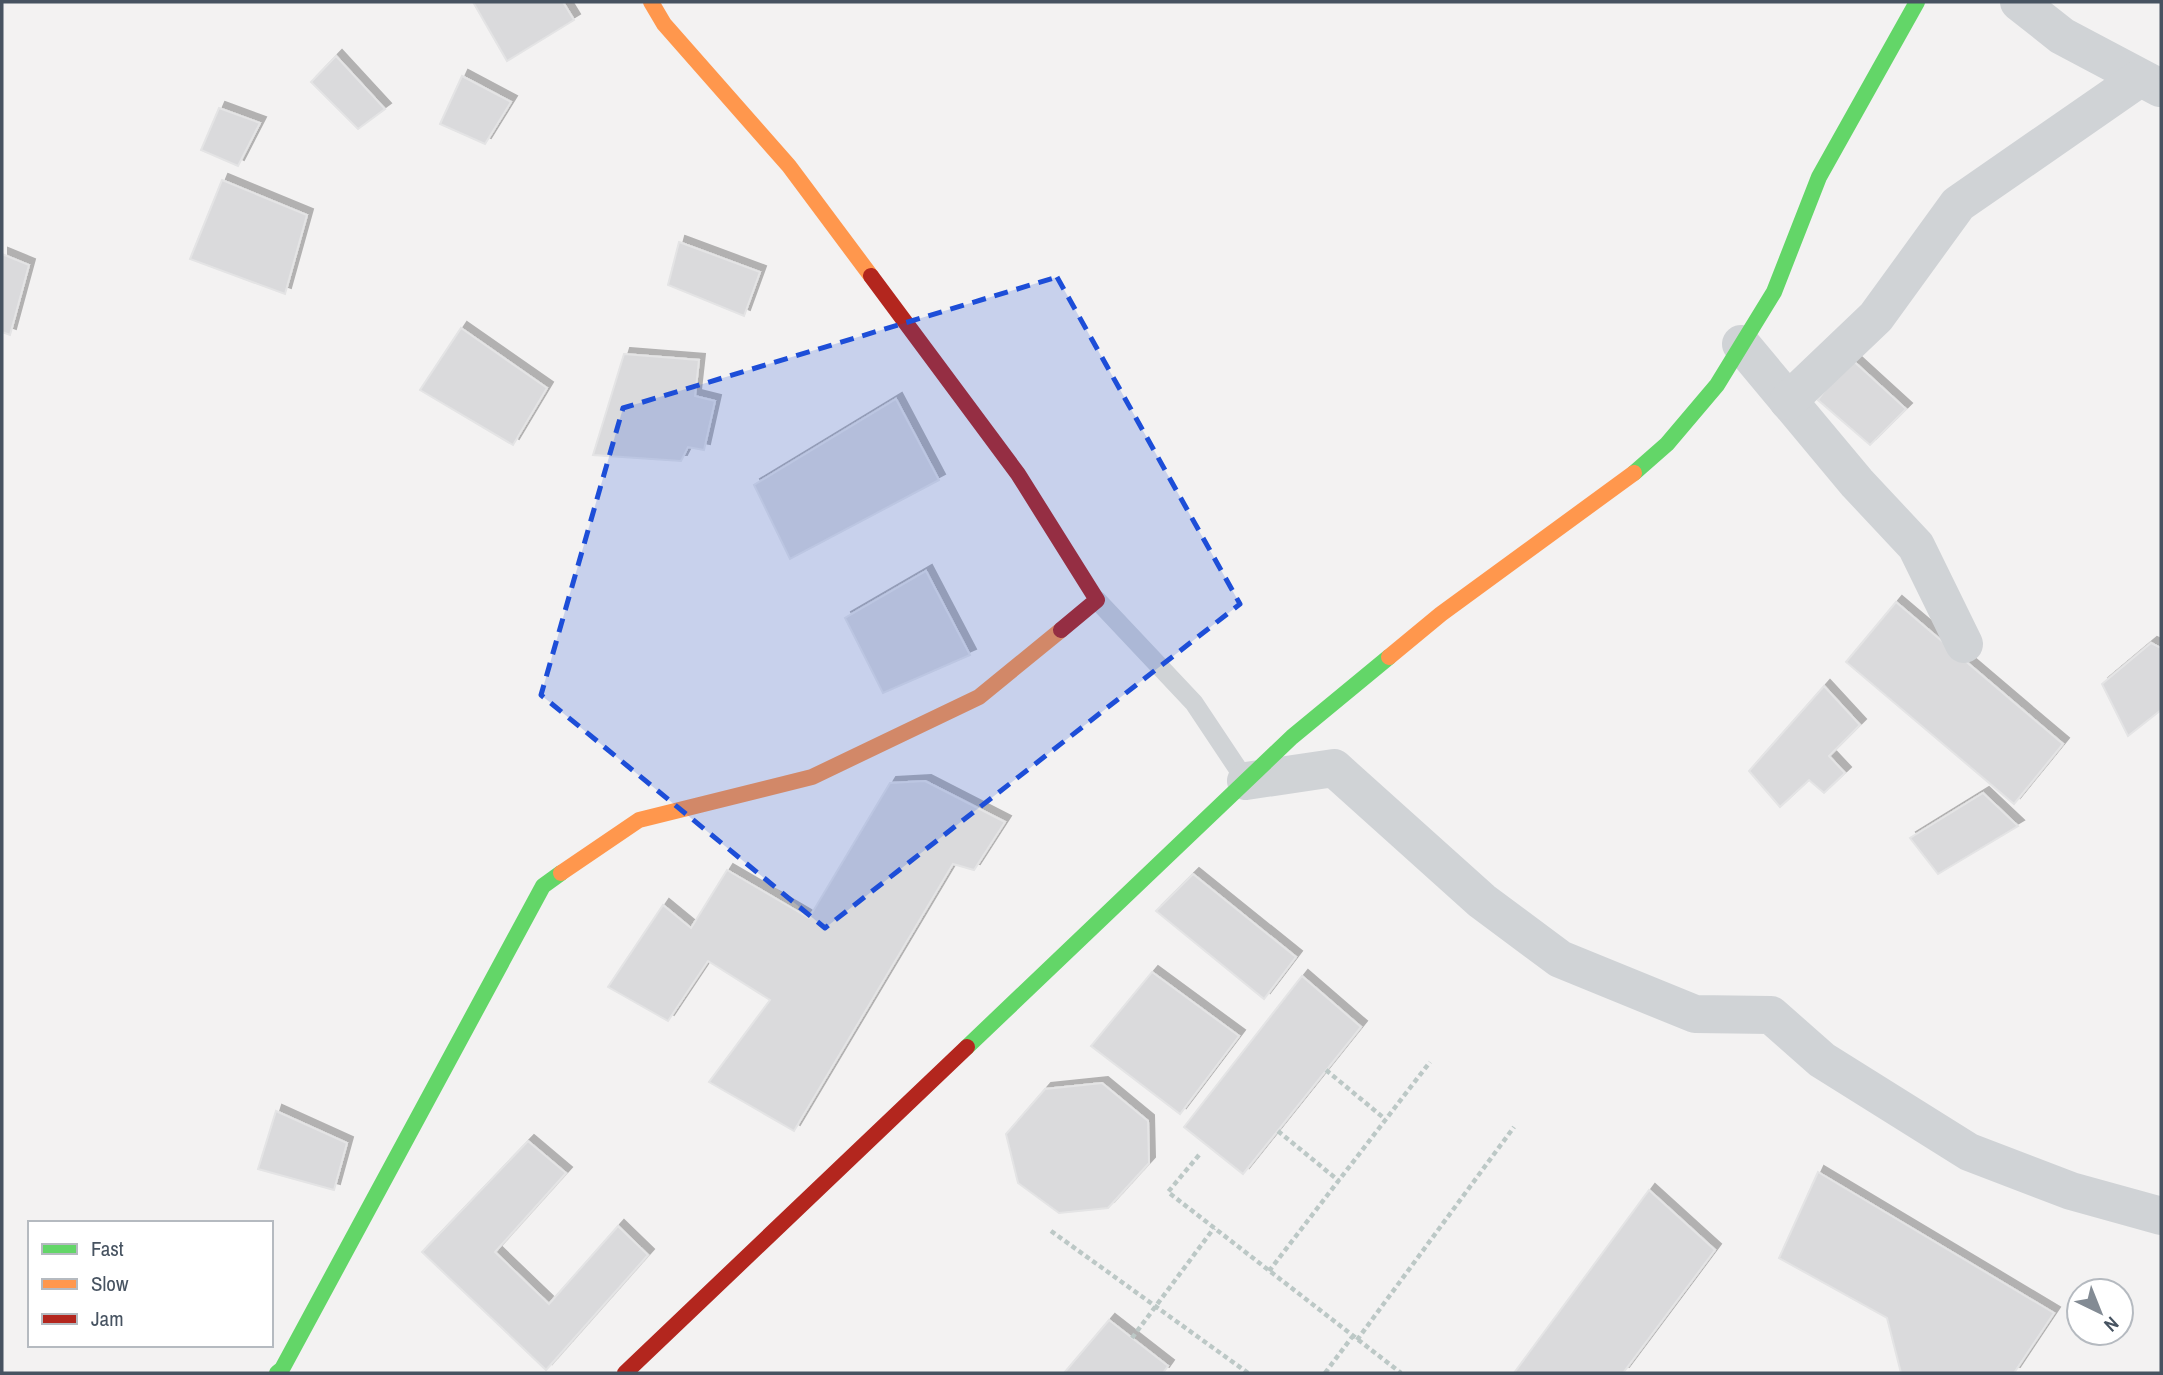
<svg xmlns="http://www.w3.org/2000/svg" width="2163" height="1375" font-family="'Archivo Narrow',sans-serif">
	<style>
		.building { fill: #dadadc; stroke: #e4e4e5; stroke-width: 2; filter: url(#shadow) }
		.lines { fill: none; stroke-linecap: round; stroke-linejoin: round }
		.path { stroke: #bcc8c6; stroke-width: 4.5; stroke-dasharray: 5 3.5; stroke-linecap: butt }
		.lane { stroke: #d0d3d6; stroke-width: 19 }
		.street { stroke: #d0d3d6; stroke-width: 38 }
		.fast { stroke: #63d668; stroke-width: 16 }
		.slow { stroke: #ff974d; stroke-width: 16 }
		.jam { stroke: #b3261e; stroke-width: 16 }
		.marked { fill: #1d4ed8; fill-opacity: 0.2; stroke: #1d4ed8; stroke-width: 5; stroke-dasharray: 14 9; stroke-linejoin: round }
	</style>
	<defs>
		<filter id="shadow"><feDropShadow dx="6" dy="-6" stdDeviation="0" flood-color="#0004"/></filter>
	</defs>
	<rect width="100%" height="100%" fill="#f3f2f2"/>
	<!-- building -->
	<g class="building">
		<path d="M473 2H563L574 20 507 61Z"/>
		<path d="M336 56 385 109 358 129 311 82Z"/>
		<path d="M462 76 511 102 485 144 440 124Z"/>
		<path d="M219 108 260 123 238 166 201 150Z"/>
		<path d="M222 180 307 215 285 294 190 259Z"/>
		<path d="M679 242 760 272 744 316 668 285Z"/>
		<path d="M2 254 29 265 10 335 2 332Z"/>
		<path d="M461 328 547 388 513 445 420 390Z"/>
		<path d="M624 354 699 360 695 396 715 401 704 450 688 447 681 461 593 455Z"/>
		<path d="M1849 357 1906 409 1870 445 1818 400Z"/>
		<path d="M896 399 939 480 790 559 754 485Z"/>
		<path d="M926 571 970 655 883 693 845 618Z"/>
		<path d="M1896 602 2063 744 2014 804 1846 662Z"/>
		<path d="M2151 643 2161 648V710L2128 736 2102 684Z"/>
		<path d="M1824 686 1860 725 1829 756 1845 773 1824 793 1809 780 1780 807 1749 771Z"/>
		<path d="M925 781 1005 822 974 870 953 864 794 1131 709 1082 770 1000 708 961 668 1021 608 987 663 905 691 928 727 870 809 918 890 783Z"/>
		<path d="M1983 793 2018 826 1938 874 1910 838Z"/>
		<path d="M1193 874 1296 957 1264 999 1156 911Z"/>
		<path d="M1152 972 1239 1036 1180 1114 1091 1046Z"/>
		<path d="M1302 976 1361 1027 1243 1174 1184 1127Z"/>
		<path d="M1102 1083 1148 1121 1149 1163 1108 1208 1059 1213 1018 1183 1006 1134 1045 1089Z"/>
		<path d="M276 1111 347 1143 334 1190 258 1169Z"/>
		<path d="M528 1141 566 1173 495 1252 549 1304 618 1226 648 1255 546 1370 422 1252Z"/>
		<path d="M1818 1172 2054 1313 2014 1373H1901L1887 1318 1779 1258Z"/>
		<path d="M1649 1190 1715 1250 1623 1373H1514Z"/>
		<path d="M1109 1320 1168 1366 1163 1373H1064Z"/>
	</g>
	<g class="lines">
		<!-- path -->
		<g class="path">
			<path d="M1326 1070 1385 1119"/>
			<path d="M1278 1131 1339 1181"/>
			<path d="M1199 1155 1168 1192 1401 1373"/>
			<path d="M1051 1231 1248 1373"/>
			<path d="M1269 1271 1430 1062"/>
			<path d="M1132 1338 1214 1228"/>
			<path d="M1357 1340 1514 1127"/>
			<path d="M1325 1373 1352 1337"/>
		</g>
		<!-- lane -->
		<path class="lane" d="M1097 600 1194 703 1246 781"/>
		<!-- street -->
		<g class="street">
			<path d="M2019 2 2062 36 2160 88"/>
			<path d="M1741 344 1857 483 1916 546 1964 644"/>
			<path d="M1788 401 1876 317 1958 204 2140 78"/>
			<path d="M1246 781 1334 768 1482 901 1560 959 1695 1014 1771 1015 1822 1060 1969 1152 2071 1191 2161 1216"/>
		</g>
		<!-- fast -->
		<g class="fast">
			<path d="M1634 473 1667 444 1717 385 1774 292 1819 177 1917 2"/>
			<path d="M967 1047 1292 737 1389 657"/>
			<path d="M277 1373 282 1369 543 886 561 873"/>
		</g>
		<!-- slow -->
		<g class="slow">
			<path d="M651 2 664 24 789 166 871 276"/>
			<path d="M1389 657 1441 614 1634 473"/>
			<path d="M561 873 639 820 812 777 979 697 1061 630"/>
		</g>
		<!-- jam -->
		<g class="jam">
			<path d="M871 276 1018 474 1097 600 1061 630"/>
			<path d="M625 1373 967 1047"/>
		</g>
	</g>
	<!-- marked area -->
	<path class="marked" d="M1057 277 1240 604 825 928 541 695 623 408Z"/>
	<!-- border -->
	<rect width="2163" height="1375" fill="none" stroke="#475361" stroke-width="7"/>
	<!-- legend -->
	<rect x="28" y="1221" width="245" height="126" fill="#ffffff" stroke="#b5bac0" stroke-width="2"/>
	<rect x="42" y="1244" width="35" height="10" fill="#63d668" stroke="#b5bac0" stroke-width="2"/>
	<text x="91" y="1256" font-size="21" fill="#475361">Fast</text>
	<rect x="42" y="1279" width="35" height="10" fill="#ff974d" stroke="#b5bac0" stroke-width="2"/>
	<text x="91" y="1291" font-size="21" fill="#475361">Slow</text>
	<rect x="42" y="1314" width="35" height="10" fill="#b3261e" stroke="#b5bac0" stroke-width="2"/>
	<text x="91" y="1326" font-size="21" fill="#475361">Jam</text>
	<!-- north arrow -->
	<g transform="translate(2100 1312) rotate(137)"><circle r="33" fill="#ffffff" stroke="#b5bac0" stroke-width="2"/>
	<path d="M0-5L12 26L0 18L-12 26Z" fill="#838b94"/>
	<text y="-10" font-size="19" font-weight="bold" text-anchor="middle" fill="#475361">N</text>
	</g>
</svg>
